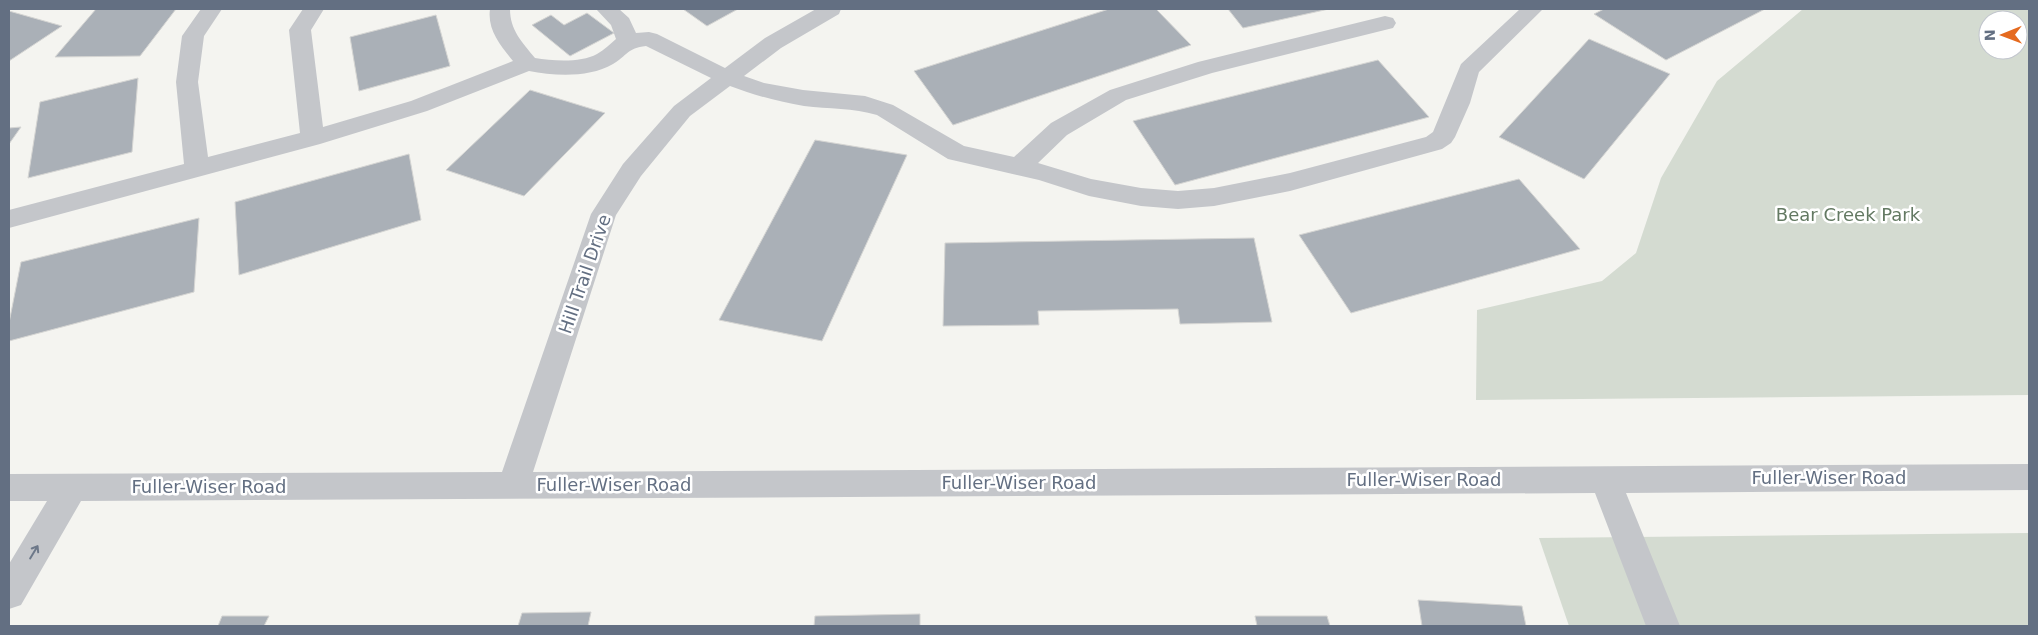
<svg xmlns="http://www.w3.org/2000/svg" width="2038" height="635" font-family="'DejaVu Sans',sans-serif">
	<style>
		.green { fill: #d4dbd1; fill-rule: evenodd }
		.building { fill: #aab0b7; stroke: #d5d5d3 }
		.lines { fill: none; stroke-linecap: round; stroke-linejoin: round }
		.minor { fill: #c4c6ca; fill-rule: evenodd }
		.oneway { stroke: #6d7889 }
		.labels { text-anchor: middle; stroke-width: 5; stroke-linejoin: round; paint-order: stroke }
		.park-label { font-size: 18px; fill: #637962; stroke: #fff }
		.street-label { font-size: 18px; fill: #636f82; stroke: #fff }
	</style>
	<rect width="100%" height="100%" fill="#f4f4f0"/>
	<!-- green -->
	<g class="green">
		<path d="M1803 9H2029V395L1476 400 1477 310 1602 281 1636 253 1661 178 1717 81ZM1988 20H2018V50H1988Z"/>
		<path d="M2029 533V626H1569L1539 538Z"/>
	</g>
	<!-- building -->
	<g class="building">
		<path d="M96 9H176L140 56 55 57Z"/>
		<path d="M683 9H738L707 26Z"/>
		<path d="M1109 9H1156L1191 45 953 125 914 71Z"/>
		<path d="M1228 9H1329L1243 28Z"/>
		<path d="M1604 9H1765L1666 60 1594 14Z"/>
		<path d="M9 11 62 26 9 61Z"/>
		<path d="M587 13 614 33 570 56 532 25 551 15 564 25Z"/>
		<path d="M436 15 450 66 359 91 350 37Z"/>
		<path d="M1589 39 1670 74 1584 179 1499 137Z"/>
		<path d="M1378 60 1429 117 1175 185 1133 121Z"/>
		<path d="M138 78 132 152 28 178 40 102Z"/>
		<path d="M530 90 605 113 524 196 446 170Z"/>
		<path d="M21 127 9 144V128Z"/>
		<path d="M815 140 907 155 822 341 719 320Z"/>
		<path d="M409 154 421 220 239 275 235 202Z"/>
		<path d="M1519 179 1580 249 1351 313 1299 235Z"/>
		<path d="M199 218 194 292 9 341V323L21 262Z"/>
		<path d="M1254 238 1272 322 1180 324 1178 309 1038 311 1039 325 943 326 945 243Z"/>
		<path d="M1418 600 1522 606 1526 626H1422Z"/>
		<path d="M591 612 588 626H518L522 613Z"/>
		<path d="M920 614V626H814L815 616Z"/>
		<path d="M222 616H269L264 626H218Z"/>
		<path d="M1255 616H1327L1330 626H1257Z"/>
	</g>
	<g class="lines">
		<!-- minor -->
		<path class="minor" d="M201 9H222L204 36 198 82 208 157 300 133 289 30 303 9H324L311 30 323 127 411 101 513 61C501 46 487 30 490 9H510C510 30 522 42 535 58 553 61 581 63 597 54 604 50 610 44 616 39L611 25 596 9H619L629 18 636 33 649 32 657 34 725 68 765 38 816 9H841L839 14 781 48 744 76 764 83 803 90 865 96 893 105 964 146 1014 157 1051 123 1110 90 1198 62 1385 16 1393 18 1396 23 1393 28 1212 73 1126 100 1067 135 1038 163 1091 179 1141 188 1178 191 1214 188 1290 173 1426 137 1433 132 1461 64 1520 9H1543L1479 72 1470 103 1455 137 1451 143 1442 149 1290 191 1214 206 1178 209 1141 206 1089 196 1039 180 948 159 877 115C853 108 829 109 804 106 779 102 754 95 730 86L690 116 641 176 616 215 533 472 2029 464V490L1626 493 1680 626H1646L1595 493 81 501 21 605 9 609V564L47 501H9V474L502 472 591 214 623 164 674 106 711 78 646 46C627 48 627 56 613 64 589 78 555 76 529 71L427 111 320 144 9 228V210L184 164 176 82 182 36Z"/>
	</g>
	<!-- one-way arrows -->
	<defs><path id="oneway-shaft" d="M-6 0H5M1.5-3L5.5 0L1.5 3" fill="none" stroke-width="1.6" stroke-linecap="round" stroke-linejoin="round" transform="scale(1.25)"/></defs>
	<use class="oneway" href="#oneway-shaft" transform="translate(34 552) rotate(-59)"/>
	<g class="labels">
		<!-- park labels -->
		<g class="park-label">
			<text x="1848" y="221">Bear Creek Park</text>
		</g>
		<!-- street labels -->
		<g class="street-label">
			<text transform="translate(585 274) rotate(-71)" y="6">Hill Trail Drive</text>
			<text x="1829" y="484">Fuller-Wiser Road</text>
			<text x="1424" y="486">Fuller-Wiser Road</text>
			<text x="1019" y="489">Fuller-Wiser Road</text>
			<text x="614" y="491">Fuller-Wiser Road</text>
			<text x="209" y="493">Fuller-Wiser Road</text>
		</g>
	</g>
	<!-- border -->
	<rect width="2038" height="635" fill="none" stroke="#636f82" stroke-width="20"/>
	<!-- north arrow -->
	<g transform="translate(2003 35) rotate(269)"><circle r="24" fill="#ffffff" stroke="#c1c5cd"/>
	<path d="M0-4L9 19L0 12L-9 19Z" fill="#e56a1f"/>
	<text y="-8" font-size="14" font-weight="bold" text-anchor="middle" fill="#636f82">N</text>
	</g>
</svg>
